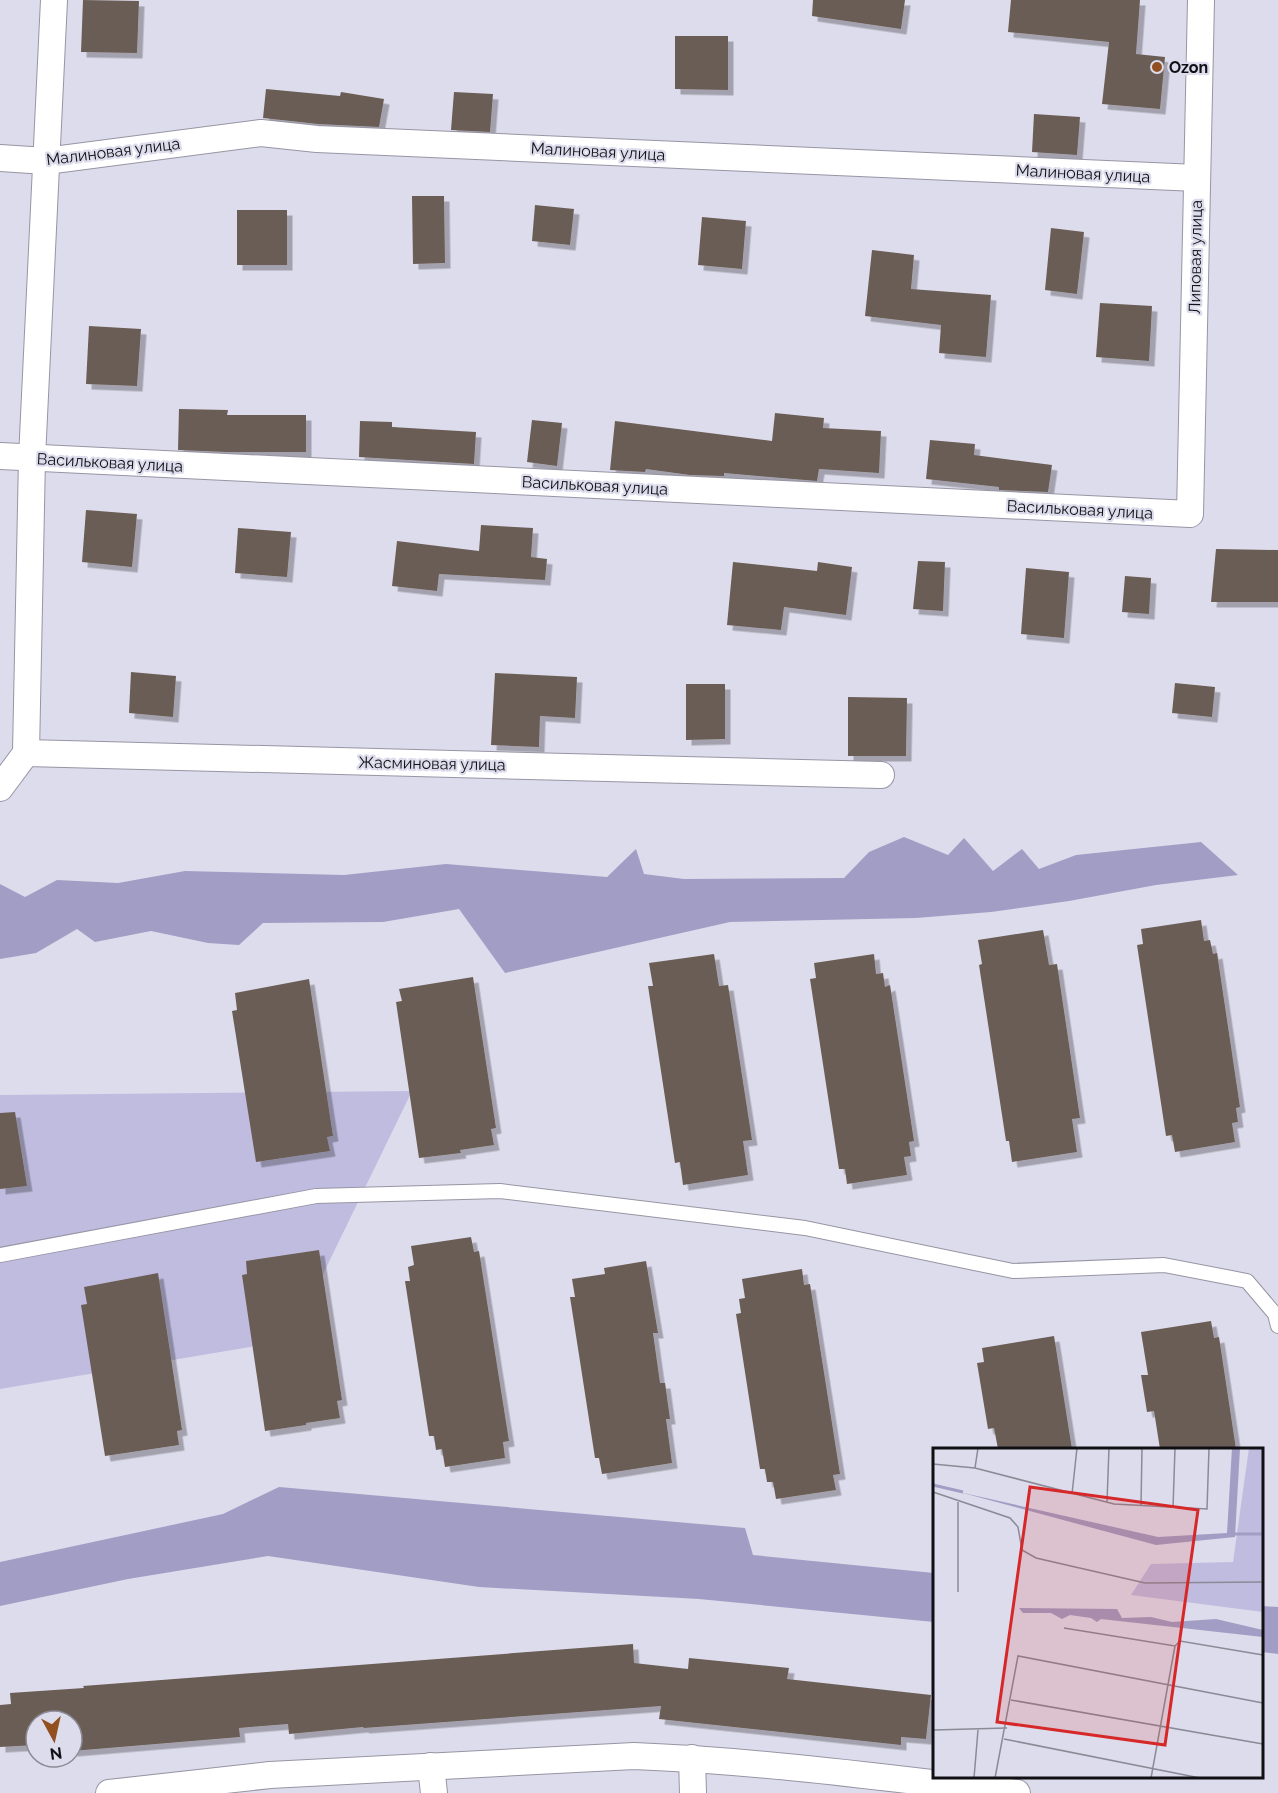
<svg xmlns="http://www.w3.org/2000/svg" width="1278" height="1793" font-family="Raleway,sans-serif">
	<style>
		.green { fill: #c0bcdf }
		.water { fill: #a19dc4 }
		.building { fill: #6b5d55; filter: url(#shadow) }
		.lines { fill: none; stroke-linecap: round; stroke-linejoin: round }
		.service-casing { stroke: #9795a4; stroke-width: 16 }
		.minor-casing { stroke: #9795a4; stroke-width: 28 }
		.service { stroke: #fff; stroke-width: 14 }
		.minor { stroke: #fff; stroke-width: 26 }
		.poi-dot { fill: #924f20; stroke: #dddcec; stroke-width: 2 }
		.labels { text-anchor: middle; stroke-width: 4.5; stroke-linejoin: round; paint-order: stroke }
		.poi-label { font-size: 16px; font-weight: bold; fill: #0f0f14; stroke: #dddcec; text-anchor: start }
		.street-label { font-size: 16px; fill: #0f0f14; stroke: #dddcec }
		.inset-river { fill: none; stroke: #a19dc4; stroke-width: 3 }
		.inset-road { fill: none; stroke: #8b8a96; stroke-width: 1.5 }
		.view { fill: #d62828; fill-opacity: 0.15; stroke: #d62828; stroke-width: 3 }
		.inset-edge { fill: none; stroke: #0f0f14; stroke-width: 3 }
	</style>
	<defs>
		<filter id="shadow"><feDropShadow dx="5.5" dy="5.5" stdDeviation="0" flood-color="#0004"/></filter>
	</defs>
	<rect width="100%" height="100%" fill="#dddcec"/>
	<!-- green -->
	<path class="green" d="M412 1091 291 1340 0 1389V1095Z"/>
	<!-- water -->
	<g class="water">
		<path d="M904 837 948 855 964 838 993 871 1022 849 1039 869 1076 855 1201 842 1238 875 1156 885 1069 901 991 912 916 918 730 922 505 973 459 909 383 922 263 923 239 945 208 943 151 931 95 942 77 929 36 953 0 959V884L25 897 57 880 118 883 185 871 344 875 446 864 607 877 636 849 644 874 684 879 844 878 869 852Z"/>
		<path d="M279 1487 745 1528 753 1555 934 1573V1622L699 1599 479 1587 268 1556 128 1579 0 1606V1562L223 1514Z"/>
		<path d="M1262 1606 1278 1607V1654L1262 1652Z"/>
	</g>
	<!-- building -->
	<g class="building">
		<path d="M83 0 139 1 137 53 81 52Z"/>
		<path d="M813 0H905L901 29 812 16Z"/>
		<path d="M1011 0H1140L1136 54 1165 57 1160 109 1102 104 1109 42 1008 32Z"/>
		<path d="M675 36H728V90L675 89Z"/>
		<path d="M266 89 340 96 341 92 384 99 379 127 318 124 263 118Z"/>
		<path d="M454 92 493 94 490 132 451 130Z"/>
		<path d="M1034 114 1080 117 1077 155 1032 152Z"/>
		<path d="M412 196H444L445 263 413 264Z"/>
		<path d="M535 205 574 209 570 245 532 241Z"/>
		<rect x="237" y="210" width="50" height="55"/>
		<path d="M702 217 746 221 742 269 698 265Z"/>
		<path d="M1051 228 1084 232 1077 294 1045 290Z"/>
		<path d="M872 250 914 255 911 289 991 295 986 357 939 353 941 325 865 316Z"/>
		<path d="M1100 303 1152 306 1149 361 1096 357Z"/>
		<path d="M89 326 141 329 137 386 86 384Z"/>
		<path d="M179 409 228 410 227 415H306V452H227L178 450Z"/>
		<path d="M775 413 824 418 823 428 881 431 879 473 819 469 817 481 724 473V476L690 475 646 469 645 472 610 470 615 421 772 441Z"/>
		<path d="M532 420 562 423 557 466 527 462Z"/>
		<path d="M360 421 392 422V427L476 432 474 464 359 457Z"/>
		<path d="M930 440 975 444 974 455 1052 465 1048 492 999 490V487L926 479Z"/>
		<path d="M86 510 137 514 132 567 82 562Z"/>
		<path d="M481 525 533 528 531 557 547 559 545 580 439 574 437 591 392 586 397 541 479 551Z"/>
		<path d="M238 528 291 532 287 577 235 573Z"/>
		<path d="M1216 549 1278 550V602H1211Z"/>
		<path d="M918 561 945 562 943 611 913 609Z"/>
		<path d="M733 562 817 571 818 562 852 567 846 615 784 607 781 630 727 625Z"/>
		<path d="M1026 568 1069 572 1064 638 1021 634Z"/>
		<path d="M1125 576 1151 578 1149 614 1122 612Z"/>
		<path d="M131 672 176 676 173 717 129 713Z"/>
		<path d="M495 673 577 677 575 718 540 716 539 747 491 745Z"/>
		<path d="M1175 683 1215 687 1212 717 1172 713Z"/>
		<path d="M686 684H725V739L686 740Z"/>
		<path d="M848 697 907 698 906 756H848Z"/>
		<path d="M1201 920 1204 941 1210 940 1213 954 1217 953 1240 1107 1236 1108 1238 1122 1232 1123 1235 1142 1175 1152 1172 1135 1166 1136 1137 945 1143 944 1141 929Z"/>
		<path d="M1043 930 1049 965 1057 964 1080 1118 1072 1119 1077 1152 1012 1162 1009 1141H1006L979 965 982 964 978 940Z"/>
		<path d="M714 954 719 986 728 985 752 1140 743 1141 748 1175 683 1185 680 1162 675 1163 648 986H653L649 963Z"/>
		<path d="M874 954 876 974 883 973 885 987 890 985 914 1141 909 1142 911 1156 904 1157 907 1175 847 1184 845 1169H839L810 979 816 978 814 963Z"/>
		<path d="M473 977 496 1128 491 1129 494 1145 460 1150 461 1153 419 1158 396 1002 402 1001 399 989Z"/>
		<path d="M309 979 333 1136 327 1137 330 1151 256 1162 232 1011 237 1010 235 993Z"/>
		<path d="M15 1112 27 1186 0 1189V1113Z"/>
		<path d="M471 1237 474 1252 479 1251 509 1441 503 1442 505 1458 445 1467 442 1449 436 1450 434 1436H429L405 1281H410L408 1267 414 1265 411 1246Z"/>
		<path d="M319 1250 342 1400 337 1401 340 1418 306 1423V1425L265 1431 242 1275 247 1274 246 1261Z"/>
		<path d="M646 1261 658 1333H653L660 1383H665L670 1419H666L672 1463 602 1474 599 1458H595L570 1297H575L572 1279 605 1274 604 1268Z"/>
		<path d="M802 1269 804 1285 810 1284 840 1474 833 1475 836 1490 776 1499 773 1482H767L765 1469H760L736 1314 741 1313 739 1299 745 1298 742 1279Z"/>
		<path d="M158 1273 182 1430 177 1431 179 1445 105 1456 81 1305 87 1304 84 1287Z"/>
		<path d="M1211 1321 1214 1338 1219 1337 1236 1449H1160L1154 1411 1147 1412 1141 1375H1148L1141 1332Z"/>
		<path d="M1054 1336 1072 1449H998L994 1428 988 1429 977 1363 984 1362 982 1348Z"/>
		<path d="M633 1644 634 1663 688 1669 689 1658 789 1668 787 1679 931 1695 926 1739 901 1737V1745L659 1719 661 1706 364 1728 363 1727 289 1734 288 1724 239 1728 240 1737 72 1751V1721H36V1745L0 1747V1705L11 1704 10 1693 84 1688 83 1686Z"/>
	</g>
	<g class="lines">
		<!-- service casing -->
		<g class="service-casing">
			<path id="service" d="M0 1255 316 1196 500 1191 805 1228 1013 1271 1164 1265 1247 1281 1275 1314 1278 1326"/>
		</g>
		<!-- minor casing -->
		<g class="minor-casing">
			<g id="minor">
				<path d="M0 158 46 161 261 133 317 139 1197 178"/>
				<path d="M0 456 1190 514 1201 0"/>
				<path d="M26 753 881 775"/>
				<path d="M26 753 32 458 54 0"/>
				<path d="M0 788 26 753"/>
				<path d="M692 1758 693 1793"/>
				<path d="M431 1766 434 1793"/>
				<path d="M109 1793 270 1775 634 1756C762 1761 889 1778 1017 1793"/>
			</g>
		</g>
		<!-- service -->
		<use href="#service" class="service"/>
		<!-- minor -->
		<use href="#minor" class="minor"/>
	</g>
	<!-- markers -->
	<circle class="poi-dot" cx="1157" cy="67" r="6"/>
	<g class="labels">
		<!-- poi labels -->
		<g class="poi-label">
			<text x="1169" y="73">Ozon</text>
		</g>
		<!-- street labels -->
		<g class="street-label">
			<text transform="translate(113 151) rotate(-7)" y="6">Малиновая улица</text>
			<text transform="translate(598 151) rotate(3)" y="6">Малиновая улица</text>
			<text transform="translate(1083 173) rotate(3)" y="6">Малиновая улица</text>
			<text transform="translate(1195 257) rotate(-89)" y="6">Липовая улица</text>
			<text transform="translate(110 462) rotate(3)" y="6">Васильковая улица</text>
			<text transform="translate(595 485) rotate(3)" y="6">Васильковая улица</text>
			<text transform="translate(1080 509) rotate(3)" y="6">Васильковая улица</text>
			<text transform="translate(432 763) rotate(1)" y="6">Жасминовая улица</text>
		</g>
	</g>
	<!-- overview -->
	<g transform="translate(933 1448)">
		<rect width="330" height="330" fill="#dddcec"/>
		<path d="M316 0H330V164L198 147 218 116 300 114Z" fill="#c0bcdf"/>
		<path d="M299 0H307L302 89 223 97 26 44 225 89 294 85ZM86 160 184 161 189 170 218 169 239 174 283 171 330 182V189L168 171 164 174 158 170 137 167 129 171 118 165H90Z" fill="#a19dc4"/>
		<path class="inset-river" d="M0 37 30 44M301 86H330"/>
		<path class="inset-road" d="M0 16 42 20 181 56 274 61 276 0M42 20 45 0M0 44 77 70 85 79 89 102 103 110 212 135 330 134M139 46 144 0M25 54V144M174 54 176 0M208 58 209 0M240 60 242 0M131 180 242 198 247 193 330 207M78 252 330 296M0 282 74 280M71 291 267 330M41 330 45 282M62 330 85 208 330 255M218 330 242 198"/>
		<path class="view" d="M97 39 265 62 232 297 64 274Z"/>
		<rect width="330" height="330" class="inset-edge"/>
	</g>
	<!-- north arrow -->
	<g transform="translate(54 1739) rotate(172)"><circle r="28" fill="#dddcec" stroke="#8b8a96" stroke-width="1.5"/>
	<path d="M0-4.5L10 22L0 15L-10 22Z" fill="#924f20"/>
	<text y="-9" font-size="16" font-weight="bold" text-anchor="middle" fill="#0f0f14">N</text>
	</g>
</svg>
